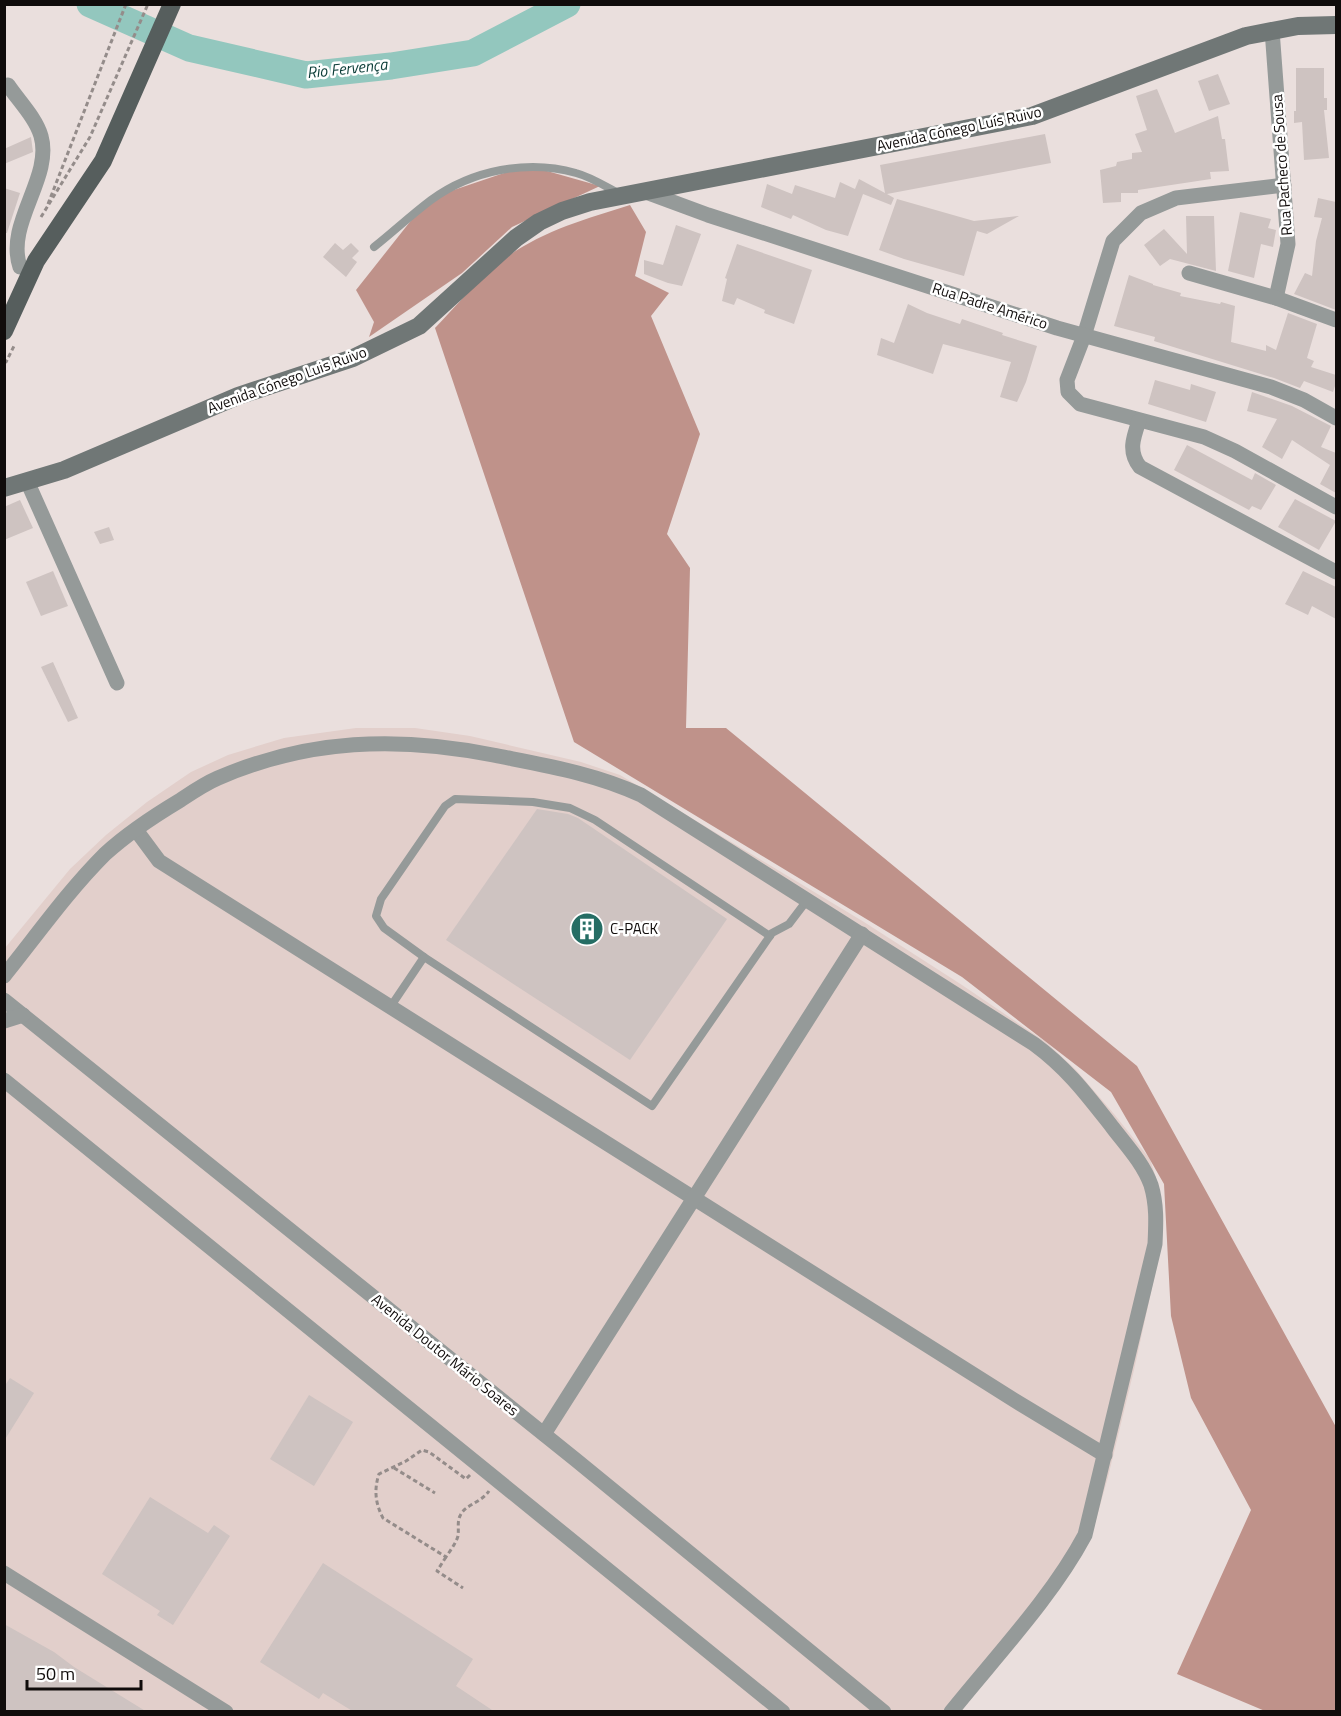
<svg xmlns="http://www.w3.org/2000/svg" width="1341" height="1716" font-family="'Titillium Web',sans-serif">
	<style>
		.built { fill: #e2cfcb }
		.forest { fill: #bf928a }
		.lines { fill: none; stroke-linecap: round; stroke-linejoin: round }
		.river { stroke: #93c7be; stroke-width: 27 }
		.building { fill: #cec3c1 }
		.path { stroke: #948c8a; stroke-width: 3; stroke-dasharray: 4.5 3; stroke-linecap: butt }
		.lane { stroke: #959a99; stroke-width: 8 }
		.street { stroke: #959a99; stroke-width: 15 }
		.secondary { stroke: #707776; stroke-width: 18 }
		.primary { stroke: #565e5d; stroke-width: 18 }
		.labels { text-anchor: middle; stroke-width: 5; stroke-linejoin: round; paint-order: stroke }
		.street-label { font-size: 15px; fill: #100c0b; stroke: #fff }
		.poi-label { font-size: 15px; fill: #100c0b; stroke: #fff; text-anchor: start }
		.water-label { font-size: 16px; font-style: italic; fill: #0b3c37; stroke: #fff }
	</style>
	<rect width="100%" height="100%" fill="#eadfdd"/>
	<!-- built -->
	<path class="built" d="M356 728H415L470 736 581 762 620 775 864 922 962 985 1046 1042 1076 1070 1114 1114 1150 1159 1159 1188V1256L1134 1370 1108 1477 1091 1538 961 1711 5 1712V948L70 869 106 835 147 802 191 772 228 755 284 738Z"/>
	<!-- forest -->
	<g class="forest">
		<path d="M510 171H547L600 186 512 227 462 273 369 337 374 322 356 290 413 218 442 194Z"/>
		<path d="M630 205 646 232 635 276 669 293 651 316 700 434 667 534 690 568 686 728H726L1137 1066 1336 1427V1711H1265L1177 1674 1251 1510 1191 1398 1171 1316 1164 1184 1111 1092 962 977 574 742 435 328C454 308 473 286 493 268 532 234 582 220 630 205Z"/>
	</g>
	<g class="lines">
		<!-- river -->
		<path class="river" d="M90 4 189 48 306 75 391 66 473 53 567 4"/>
	</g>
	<!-- building -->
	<g class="building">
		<path d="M1296 68H1324V98H1327V110H1324L1329 158 1304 160 1302 122 1294 123V111H1296Z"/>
		<path d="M1218 74 1230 104 1209 111 1198 81Z"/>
		<path d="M1157 89 1175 133 1218 116 1222 139H1225L1229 171 1210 172 1211 179 1138 190V193H1121V202L1103 203 1100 170 1116 166 1117 162 1132 159V153L1142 152 1135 134 1147 130 1136 96Z"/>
		<path d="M1045 134 1051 163 887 194 894 198 891 205 863 194 848 236 826 230 793 215 791 219 761 207 767 184 792 194 795 185 835 198 840 182 855 189 859 179 885 193 880 165Z"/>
		<path d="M31 137 33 152 4 164V149Z"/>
		<path d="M4 188 20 193 7 233H4Z"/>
		<path d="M1318 198 1336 202V310L1294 294 1305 273 1312 276 1316 241 1322 218 1314 217Z"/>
		<path d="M897 199 974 221 1019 216 987 234 977 231 964 276 904 259 879 250Z"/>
		<path d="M1240 212 1271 219 1268 228 1276 230 1273 247 1261 244 1254 278 1228 271Z"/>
		<path d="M1186 216H1214L1216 271 1170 259 1160 266 1144 245 1164 229 1187 254Z"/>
		<path d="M676 225 701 234 682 286 668 283 644 274V260L663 265Z"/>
		<path d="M335 243 343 250 351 243 359 251 352 258 357 262 346 277 323 257Z"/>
		<path d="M737 244 812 270 794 324 764 313 765 310 737 298 734 305 722 301 727 279 725 278Z"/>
		<path d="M1129 275 1153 284V285L1181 293 1180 296 1220 304 1221 302 1235 306 1231 342 1266 351V345L1276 350 1288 313 1317 324 1307 358 1314 361 1311 367 1336 375V383L1333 392 1304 381 1300 388 1274 378 1154 341 1155 337 1114 326Z"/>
		<path d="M908 304 927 313 960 324 962 319 1003 333 1002 335 1037 346 1026 382 1017 402 1000 397 1011 362 943 344 933 374 877 355 881 338 894 343Z"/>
		<path d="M1155 380 1190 390 1191 384 1216 392 1206 422 1148 404Z"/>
		<path d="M1252 392 1292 406 1331 426 1321 447 1336 453V493L1320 484 1330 465 1292 440 1282 459 1262 447 1277 419 1247 411Z"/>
		<path d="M1187 445 1252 480 1255 473 1276 485 1261 510 1252 506 1249 510 1174 470Z"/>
		<path d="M1295 499 1336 521 1319 550 1278 527Z"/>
		<path d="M20 500 33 528 4 540V507Z"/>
		<path d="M109 527 114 540 100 544 94 532Z"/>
		<path d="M53 571 68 606 41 616 26 582Z"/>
		<path d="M1303 571 1336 587V619L1312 606 1308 615 1285 604Z"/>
		<path d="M53 662 78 718 68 722 41 667Z"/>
		<path d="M537 809 568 814 578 818 727 919 630 1060 446 940Z"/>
		<path d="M10 1378 34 1393 4 1441V1387Z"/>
		<path d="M309 1395 353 1422 314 1486 270 1459Z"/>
		<path d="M150 1497 208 1533 214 1525 230 1536 173 1625 157 1615 160 1611 102 1574Z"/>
		<path d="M323 1563 473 1659 456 1686 495 1712H354L323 1693 319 1699 260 1662Z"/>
		<path d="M4 1624 54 1652 74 1667 147 1712H4Z"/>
	</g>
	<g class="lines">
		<!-- path -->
		<g class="path">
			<path d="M48 204 126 4"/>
			<path d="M41 217 90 137 148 4"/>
			<path d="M4 362H6L15 344"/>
			<path d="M394 1468 435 1493"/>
			<path d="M470 1475 466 1479 429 1452 422 1450 406 1461 379 1474C374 1489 375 1503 383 1518L446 1557C450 1551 456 1543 458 1536 459 1529 457 1522 460 1516 464 1505 481 1503 489 1491"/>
			<path d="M446 1557 437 1571 463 1588"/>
		</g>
		<!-- lane -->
		<g class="lane">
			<path d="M374 247C393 232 411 215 431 200 472 170 528 159 576 173 591 177 605 186 618 193"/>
			<path d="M424 957 384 928 376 916 381 899 445 806 455 799 533 802 570 808 595 820 770 936"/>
			<path d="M391 1006 424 957 652 1106 772 933 789 924 808 899"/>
		</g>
		<!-- street -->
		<g class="street">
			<path d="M1272 30 1288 244 1276 298"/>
			<path d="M8 85C18 100 36 118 41 136 53 178 5 223 20 267"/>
			<path d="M1284 185 1176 198 1141 213 1113 241 1084 336 1067 380 1068 392 1080 404 1204 437 1235 451 1336 507"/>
			<path d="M643 191 708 215 1057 328 1271 387 1304 400 1336 418"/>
			<path d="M1189 273 1276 298 1336 320"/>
			<path d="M1139 421C1133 438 1128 452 1140 467L1336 572"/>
			<path d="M27 481 117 683"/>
			<path d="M136 830 159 861 1014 1400 1105 1455"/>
			<path d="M4 976C37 935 68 891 105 854 127 834 154 816 179 801 191 793 204 784 218 778 308 739 398 736 493 755 543 765 594 773 641 795L1034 1044C1068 1069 1087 1095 1113 1128 1126 1145 1143 1163 1151 1185 1157 1205 1156 1223 1155 1244L1085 1535C1052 1597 996 1656 951 1712"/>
			<path d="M4 1000 576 1460 884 1712"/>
			<path d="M4 1021 23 1015"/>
			<path d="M4 1080 783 1712"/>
			<path d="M544 1434 862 934"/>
			<path d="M4 1573 226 1712"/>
		</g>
		<!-- secondary -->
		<path class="secondary" d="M4 488 64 470 238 396 353 358 419 326 516 238 539 222 562 211 590 202 1032 116 1246 36 1298 26 1336 25"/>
		<!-- primary -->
		<path class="primary" d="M4 331 36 261 103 161 172 4"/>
	</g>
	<!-- icons -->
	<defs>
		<g id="building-disc" transform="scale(1.725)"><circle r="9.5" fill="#256d64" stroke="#fff"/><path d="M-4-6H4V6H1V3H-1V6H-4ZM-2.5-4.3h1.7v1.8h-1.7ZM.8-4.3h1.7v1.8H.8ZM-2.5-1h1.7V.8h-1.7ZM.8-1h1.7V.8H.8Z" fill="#fff"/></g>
	</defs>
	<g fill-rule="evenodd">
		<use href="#building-disc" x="587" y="929"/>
	</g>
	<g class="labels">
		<!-- street labels -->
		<g class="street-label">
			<text transform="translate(959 129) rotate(-12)" y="5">Avenida Cónego Luís Ruivo</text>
			<text transform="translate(1282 165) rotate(-94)" y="5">Rua Pacheco de Sousa</text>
			<text transform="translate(990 306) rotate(18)" y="5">Rua Padre Américo</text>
			<text transform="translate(287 380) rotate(-20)" y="5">Avenida Cónego Luis Ruivo</text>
			<text transform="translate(445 1355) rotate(39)" y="5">Avenida Doutor Mário Soares</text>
		</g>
		<!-- poi labels -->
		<g class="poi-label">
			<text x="610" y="934">C-PACK</text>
		</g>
		<!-- water labels -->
		<g class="water-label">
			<text transform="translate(347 68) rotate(-6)" y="6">Rio Fervença</text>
		</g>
	</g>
	<!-- border -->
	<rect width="1341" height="1716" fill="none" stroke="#100c0b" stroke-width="12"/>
	<!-- scale -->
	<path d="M27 1680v9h114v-9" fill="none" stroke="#100c0b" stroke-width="3"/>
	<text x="36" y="1680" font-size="18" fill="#100c0b" stroke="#ffffff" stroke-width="4.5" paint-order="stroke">50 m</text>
</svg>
